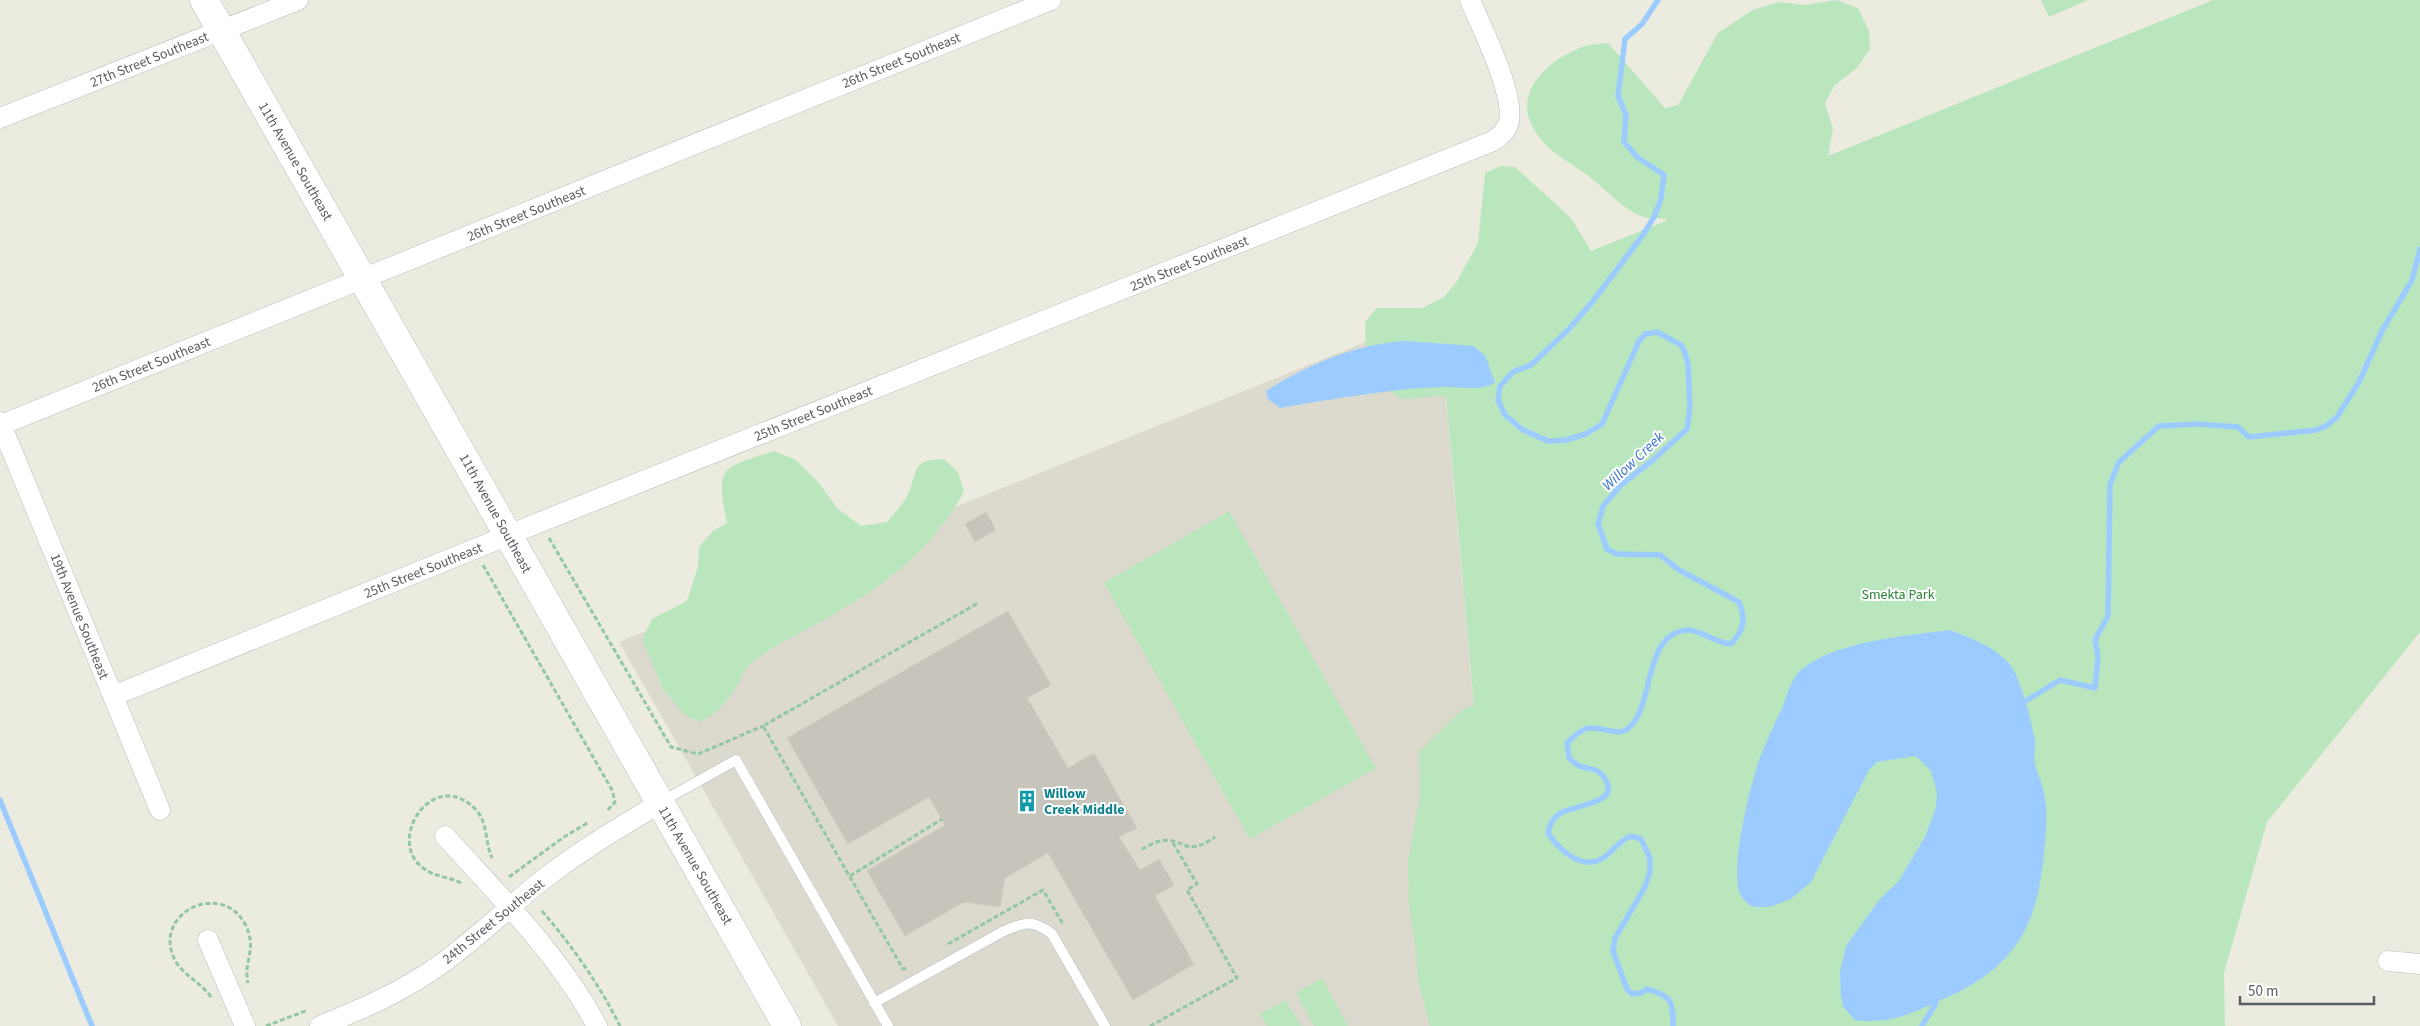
<svg xmlns="http://www.w3.org/2000/svg" width="2420" height="1026" font-family="'Source Sans 3',sans-serif">
	<style>
		.education { fill: #dcdace }
		.green { fill: #b9e6bd }
		.water { fill: #9cccff }
		.lines { fill: none; stroke-linecap: round; stroke-linejoin: round }
		.stream { stroke: #9cccff; stroke-width: 5.5 }
		.building { fill: #c7c4bc; stroke: #d1cdbd }
		.lane-casing { stroke: #babcc2; stroke-width: 11 }
		.street-casing { stroke: #babcc2; stroke-width: 21 }
		.secondary-casing { stroke: #babdc4; stroke-width: 29 }
		.path { stroke: #92c7a5; stroke-width: 3; stroke-dasharray: 5 2.5; stroke-linecap: butt }
		.lane { stroke: #fff; stroke-width: 10 }
		.street { stroke: #fff; stroke-width: 20 }
		.secondary { stroke: #fff; stroke-width: 28 }
		.labels { text-anchor: middle; stroke-width: 4; stroke-linejoin: round; paint-order: stroke }
		.street-label { font-size: 14px; fill: #585b61; stroke: #fff }
		.park-label { font-size: 14px; fill: #2e8339; stroke: #fff }
		.culture-label { font-size: 14px; font-weight: bold; fill: #0d838f; stroke: #fff; text-anchor: start }
		.water-label { font-size: 15px; font-style: italic; fill: #3873c9; stroke: #fff }
	</style>
	<rect width="100%" height="100%" fill="#ecebdf"/>
	<!-- education -->
	<path class="education" d="M1438 313 1503 1026H838L619 642Z"/>
	<!-- green -->
	<g class="green">
		<path d="M1836 0 1858 8 1869 31 1870 49 1857 68 1835 85 1825 103 1833 129 1828 156 2213 0H2420V632L2267 822 2224 973 2225 1026H1430L1418 980 1416 951 1409 905 1408 861 1420 795 1419 752 1462 710 1474 705 1446 396 1401 399 1385 388 1366 351 1365 322 1377 308H1422L1444 297 1456 283 1478 243 1485 173 1501 166 1515 167 1571 218 1591 251 1666 221V219C1659 218 1650 219 1643 217 1624 210 1607 191 1591 178 1570 161 1546 153 1532 126 1513 88 1553 57 1585 46 1592 44 1601 44 1608 43L1665 108 1678 105 1718 33 1753 10 1779 2 1804 5Z"/>
		<path d="M2041 0H2088L2049 17Z"/>
		<path d="M774 451 796 460 818 482 837 508 861 526 887 522C894 514 902 506 907 496 919 475 908 459 944 459L958 472 964 491C937 544 887 584 836 613 808 630 777 642 751 663 745 667 742 676 739 682 728 700 719 713 700 722L685 715 663 689 642 640 652 619 687 601 698 567 699 547 713 531 727 523C715 465 721 468 774 451Z"/>
		<path d="M1229 511 1376 768 1250 839 1104 583Z"/>
		<path d="M1322 978 1348 1026H1314L1296 993Z"/>
		<path d="M1286 1000 1301 1026H1267L1260 1014Z"/>
	</g>
	<!-- water -->
	<g class="water">
		<path d="M1408 341 1473 346 1485 355 1495 383C1478 392 1460 386 1442 387 1388 389 1333 399 1280 408L1268 399 1266 391C1308 364 1358 343 1408 341Z"/>
		<path d="M1950 630C1971 638 1998 648 2011 666 2021 680 2032 724 2035 741 2036 748 2033 756 2035 764 2037 773 2042 783 2044 792 2048 811 2046 834 2044 853 2037 930 2013 969 1941 1000 1908 1015 1891 1024 1855 1020L1843 1007 1841 997 1840 972 1846 946 1879 900 1898 882 1925 837 1936 807 1937 792 1931 771 1916 756 1877 762 1869 770 1811 882 1791 899 1770 907H1752C1749 904 1743 900 1741 896 1728 872 1751 781 1761 755 1768 738 1775 722 1783 706 1787 695 1792 677 1802 669 1834 642 1908 635 1950 630Z"/>
	</g>
	<g class="lines">
		<!-- stream -->
		<g class="stream">
			<path d="M1658 0 1642 24 1625 39 1618 96 1626 115 1624 142 1637 157 1664 175 1661 199 1654 217 1643 235 1593 301 1569 329 1531 365 1513 372 1500 386 1498 400 1505 415 1523 430 1548 441 1566 440 1586 434 1602 424 1639 341 1645 334 1657 332 1681 345 1685 353 1688 364 1690 408 1687 429 1653 460 1622 484 1603 506 1598 524 1607 549 1617 554 1660 555 1679 570 1739 602C1746 620 1744 630 1731 644 1715 643 1700 629 1687 630 1643 634 1655 702 1630 727 1618 739 1600 724 1585 729 1579 731 1572 738 1567 743L1569 758C1573 761 1577 766 1582 767 1590 769 1596 768 1602 775 1627 805 1572 804 1559 814 1552 819 1550 825 1548 833 1559 850 1582 871 1603 858 1613 851 1619 841 1631 836L1641 839 1650 858V871L1645 887 1615 938 1613 951 1627 989 1632 994 1641 993 1647 989C1672 996 1673 1001 1673 1026"/>
			<path d="M2024 702 2060 680 2095 688 2098 656 2095 640 2108 616 2110 484 2119 462 2159 426 2198 424 2238 427 2249 437 2316 430 2326 426 2337 417 2359 382 2382 331 2412 280 2420 249"/>
			<path d="M0 800 92 1026"/>
			<path d="M1922 1026 1936 1003"/>
		</g>
	</g>
	<!-- building -->
	<g class="building">
		<path d="M986 512 996 530 975 542 965 524Z"/>
		<path d="M1008 611 1051 685 1027 698 1068 768 1094 753 1137 828 1119 837 1140 870 1159 859 1174 885 1155 896 1194 964 1133 1000 1048 853 1005 878 1000 907 964 902 905 936 867 871 945 825 929 797 848 844 787 738Z"/>
	</g>
	<g class="lines">
		<!-- lane casing -->
		<g class="lane-casing">
			<g id="lane">
				<path d="M661 802 736 760 888 1026"/>
				<path d="M874 1003 1002 932C1024 922 1032 919 1052 934L1105 1026"/>
			</g>
		</g>
		<!-- street casing -->
		<g class="street-casing">
			<g id="street">
				<path d="M0 118 298 0"/>
				<path d="M0 422 160 810"/>
				<path d="M1 425 1051 0"/>
				<path d="M113 696 548 519 1493 141C1499 137 1505 132 1508 125 1518 100 1481 26 1470 0"/>
				<path d="M445 836C499 896 559 954 597 1026"/>
				<path d="M208 940 245 1026"/>
				<path d="M2388 961 2420 964"/>
				<path d="M320 1026C362 1009 404 991 441 964 479 937 512 903 549 875 584 848 622 826 660 803"/>
			</g>
		</g>
		<!-- secondary casing -->
		<g class="secondary-casing">
			<path id="secondary" d="M204 0 787 1026"/>
		</g>
		<!-- path -->
		<g class="path">
			<path d="M549 538 671 747 698 754 763 726"/>
			<path d="M483 565 612 790 615 802 607 811"/>
			<path d="M1142 849C1147 847 1154 842 1160 841 1184 836 1184 859 1215 837"/>
			<path d="M850 876 942 819"/>
			<path d="M509 877 564 837 589 822"/>
			<path d="M461 883C450 877 436 877 426 870 382 843 434 763 477 811 488 824 485 843 492 858"/>
			<path d="M542 911C573 947 599 984 620 1026"/>
			<path d="M948 944 1043 890 1063 924"/>
			<path d="M906 968 903 969 763 726 978 603"/>
			<path d="M211 997C201 983 185 976 176 962 149 914 221 879 245 924 258 949 243 961 248 983"/>
			<path d="M266 1026 308 1010"/>
			<path d="M1150 1026 1237 978 1187 890 1197 884 1172 841"/>
		</g>
		<!-- lane -->
		<use href="#lane" class="lane"/>
		<!-- street -->
		<use href="#street" class="street"/>
		<!-- secondary -->
		<use href="#secondary" class="secondary"/>
	</g>
	<!-- icons -->
	<defs>
		<g id="building-bare" transform="scale(1.725)"><path d="M-4-6H4V6H1V3H-1V6H-4ZM-2.5-4.3h1.7v1.8h-1.7ZM.8-4.3h1.7v1.8H.8ZM-2.5-1h1.7V.8h-1.7ZM.8-1h1.7V.8H.8Z" fill="#0f9aa8" stroke="#fff" stroke-width="2.5" paint-order="stroke"/></g>
	</defs>
	<g fill-rule="evenodd">
		<use href="#building-bare" x="1027" y="801"/>
	</g>
	<g class="labels">
		<!-- street labels -->
		<g class="street-label">
			<text transform="translate(149 59) rotate(-22)" y="5">27th Street Southeast</text>
			<text transform="translate(901 60) rotate(-22)" y="5">26th Street Southeast</text>
			<text transform="translate(296 161) rotate(60)" y="5">11th Avenue Southeast</text>
			<text transform="translate(526 213) rotate(-22)" y="5">26th Street Southeast</text>
			<text transform="translate(1189 263) rotate(-22)" y="5">25th Street Southeast</text>
			<text transform="translate(151 364) rotate(-22)" y="5">26th Street Southeast</text>
			<text transform="translate(813 413) rotate(-22)" y="5">25th Street Southeast</text>
			<text transform="translate(496 513) rotate(61)" y="5">11th Avenue Southeast</text>
			<text transform="translate(423 570) rotate(-22)" y="5">25th Street Southeast</text>
			<text transform="translate(80 616) rotate(68)" y="5">19th Avenue Southeast</text>
			<text transform="translate(696 865) rotate(60)" y="5">11th Avenue Southeast</text>
			<text transform="translate(493 921) rotate(-39)" y="5">24th Street Southeast</text>
		</g>
		<!-- park labels -->
		<g class="park-label">
			<text x="1898" y="599">Smekta Park</text>
		</g>
		<!-- culture labels -->
		<g class="culture-label">
			<text x="1044" y="798">Willow<tspan x="1044" dy="16">Creek Middle</tspan></text>
		</g>
		<!-- water labels -->
		<g class="water-label">
			<text transform="translate(1633 461) rotate(-43)" y="5">Willow Creek</text>
		</g>
	</g>
	<!-- scale -->
	<path d="M2240 996v8h134v-8" fill="none" stroke="#585b61" stroke-width="2.5"/>
	<text x="2248" y="996" font-size="15" fill="#585b61" stroke="#ffffff" stroke-width="4" paint-order="stroke">50 m</text>
</svg>
